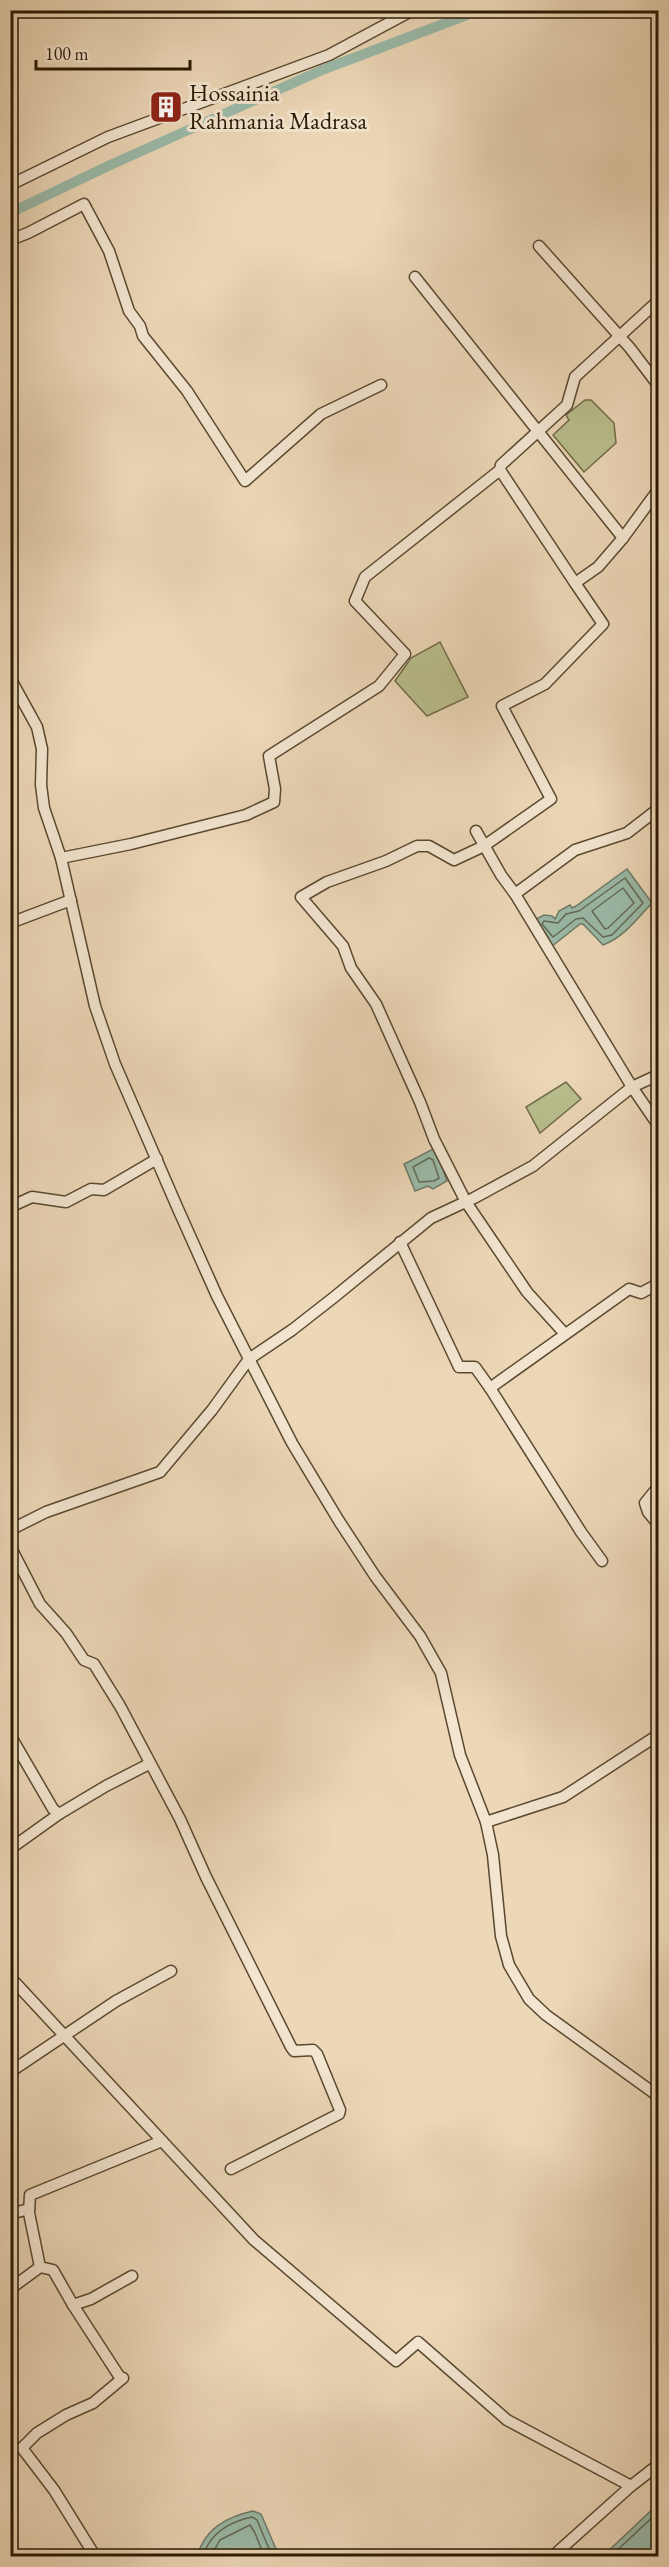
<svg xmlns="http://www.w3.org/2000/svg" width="669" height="2567" font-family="'EB Garamond',serif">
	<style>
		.green { fill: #b9be8d; stroke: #726c48; stroke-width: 1.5 }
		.water { fill: #9abaa9; stroke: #6d7a67; stroke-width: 1.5 }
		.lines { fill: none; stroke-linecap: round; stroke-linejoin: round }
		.shore { stroke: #626a56; stroke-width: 1.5 }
		.canal { stroke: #9abaa9; stroke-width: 10 }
		.minor-casing { stroke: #5a4930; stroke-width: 13 }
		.minor { stroke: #f3e5d0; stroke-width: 10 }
		.labels { text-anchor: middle; stroke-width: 6; stroke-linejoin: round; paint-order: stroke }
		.poi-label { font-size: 24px; fill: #2a1a03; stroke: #f3e5d0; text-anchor: start }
	</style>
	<rect width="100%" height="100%" fill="#ecd7b7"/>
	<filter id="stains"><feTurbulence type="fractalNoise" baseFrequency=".00333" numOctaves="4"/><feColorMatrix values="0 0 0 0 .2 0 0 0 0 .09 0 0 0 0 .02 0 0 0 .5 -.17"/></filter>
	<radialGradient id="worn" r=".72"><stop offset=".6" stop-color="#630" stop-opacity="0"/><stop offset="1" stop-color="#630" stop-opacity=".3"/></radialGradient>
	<!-- green -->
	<g class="green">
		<path d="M585 400H591L614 423 616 443 584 472 553 435 569 420 566 415Z"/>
		<path d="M440 642 468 697 427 716 395 681 411 658Z"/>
		<path d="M566 1082 581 1099 540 1133 526 1107Z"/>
	</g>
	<!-- water -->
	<g class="water">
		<path d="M627 869 652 903C638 918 623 938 603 945L583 924H580L551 947 533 921 544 915 552 916 555 919 559 911 570 905 572 908 576 906Z"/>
		<path d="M435 1148 447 1181 433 1189 428 1186 415 1191 404 1164Z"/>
		<path d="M658 2504V2556H603Z"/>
		<path d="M253 2511 261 2514 279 2556H197C205 2529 226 2517 253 2511Z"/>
	</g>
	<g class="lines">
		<!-- shore -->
		<g class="shore">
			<path d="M625 878 643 903 612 935 603 937 583 918 576 919 553 937 542 924 544 921 558 923 566 914 579 911Z"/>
			<path d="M623 888 634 903 608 928 605 929 592 911Z"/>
			<path d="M429 1158 433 1160 439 1178 434 1181 419 1182 413 1167Z"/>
			<path d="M203 2556C210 2533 229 2522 252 2517L257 2520 272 2556"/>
			<path d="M211 2556 220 2540 250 2525 255 2533 264 2556"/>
			<path d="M611 2556 658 2512"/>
		</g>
		<!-- canal -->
		<path class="canal" d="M10 213 108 166 322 70 480 10"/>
		<!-- minor casing -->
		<g class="minor-casing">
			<g id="minor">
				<path d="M10 185 108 137 329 55 413 10"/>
				<path d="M10 240 28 233 84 204 109 251 129 311 140 326 143 336 187 391 245 481 321 414 381 385"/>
				<path d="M539 246 630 348 658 385"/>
				<path d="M415 277 623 538 598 567 575 583 603 624 545 684 502 706 551 799 484 846 454 860 429 846H417L386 861 327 882 301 897 343 946 351 968 376 1004 420 1102 434 1139 466 1202 527 1292 565 1334"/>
				<path d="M500 470 575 583"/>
				<path d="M623 538 658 490"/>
				<path d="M10 678 37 727 42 749 41 785 44 808 61 858 95 1006 115 1064 178 1209 217 1296 292 1443 339 1521 375 1576 420 1636 441 1673 460 1755 486 1822 493 1855 501 1936 509 1965 529 1999 546 2015 658 2096"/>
				<path d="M658 809 627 833 575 850 515 894 632 1087 658 1125"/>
				<path d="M476 831 501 875 515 894"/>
				<path d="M61 858 131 844 246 815 274 802 275 789 269 756 379 686 405 654 355 601 365 577 500 470 501 465 567 405 575 377 658 301"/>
				<path d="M10 923 71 900"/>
				<path d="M10 1207 32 1197 66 1202 91 1189 104 1190 157 1159"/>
				<path d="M400 1242 459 1367H475L490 1388 629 1289 641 1293 658 1284"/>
				<path d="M490 1388 581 1532 602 1561"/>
				<path d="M658 1487 645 1503 648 1512 658 1524"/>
				<path d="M10 1530 46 1512 160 1472 212 1410 249 1359 292 1330 333 1298 431 1218 474 1198 533 1166 632 1087 658 1075"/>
				<path d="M10 1546 40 1604 66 1633 84 1660 94 1664 120 1706 180 1819 206 1877 291 2047 294 2051 313 2050 317 2054 340 2110 339 2114 231 2169"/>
				<path d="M10 1735 53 1809 59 1814 106 1786 149 1764"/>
				<path d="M486 1822 563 1797 658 1735"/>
				<path d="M10 1849 59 1814"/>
				<path d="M10 1977 254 2240 396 2361 418 2342 507 2420 631 2486"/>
				<path d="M10 2072 116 2001 171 1971"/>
				<path d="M10 2214 29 2209"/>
				<path d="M40 2267 53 2270 73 2305 91 2299 132 2276"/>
				<path d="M10 2289 40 2267 29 2213 30 2195 162 2141"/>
				<path d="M73 2305 121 2379"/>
				<path d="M95 2556 54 2490 22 2448 37 2433 66 2415 93 2403 123 2378"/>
				<path d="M553 2556 631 2486 658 2465"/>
			</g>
		</g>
		<!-- minor -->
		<use href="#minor" class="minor"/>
	</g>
	<!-- icons -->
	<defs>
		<g id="building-square" transform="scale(1.725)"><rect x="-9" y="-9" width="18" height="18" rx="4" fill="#8f2418" stroke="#f3e5d0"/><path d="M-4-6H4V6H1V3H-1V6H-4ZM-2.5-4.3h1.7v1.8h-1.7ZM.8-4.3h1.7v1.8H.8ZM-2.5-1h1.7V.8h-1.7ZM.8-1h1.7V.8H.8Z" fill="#fff"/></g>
	</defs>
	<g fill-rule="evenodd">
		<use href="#building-square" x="166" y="107"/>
	</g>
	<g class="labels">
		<!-- poi labels -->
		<g class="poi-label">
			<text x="189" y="101">Hossainia<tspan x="189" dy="28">Rahmania Madrasa</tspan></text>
		</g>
	</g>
	<!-- margin -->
	<rect width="669" height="2567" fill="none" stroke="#ecd7b7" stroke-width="36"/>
	<rect x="12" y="12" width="645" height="2543" fill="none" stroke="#2a1a03" stroke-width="3"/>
	<rect x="18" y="18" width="633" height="2531" fill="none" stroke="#2a1a03" stroke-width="1.5"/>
	<!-- scale -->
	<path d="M36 60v9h154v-9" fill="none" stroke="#2a1a03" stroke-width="3"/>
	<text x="45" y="60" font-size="18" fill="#2a1a03" stroke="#f3e5d0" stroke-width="4.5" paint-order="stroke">100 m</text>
	<rect width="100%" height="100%" filter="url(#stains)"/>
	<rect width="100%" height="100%" fill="url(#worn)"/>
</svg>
